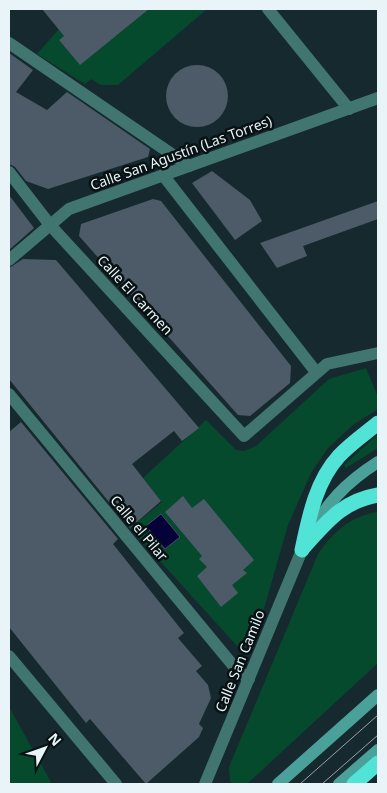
<svg xmlns="http://www.w3.org/2000/svg" width="387" height="793" font-family="'Noto Sans',sans-serif">
	<style>
		.green { fill: #064a2d }
		.water { fill: #060138; stroke: #4a4a71 }
		.building { fill: #4c5b67 }
		.lines { fill: none; stroke-linecap: round; stroke-linejoin: round }
		.pedestrian { stroke: #41756f; stroke-width: 12 }
		.minor { stroke: #41756f; stroke-width: 12 }
		.tertiary { stroke: #41756f; stroke-width: 12 }
		.secondary { stroke: #4aa199; stroke-width: 12 }
		.motorway { stroke: #50e3d6; stroke-width: 15 }
		.tram { stroke: #94a3a6; stroke-width: 1 }
		.labels { text-anchor: middle; stroke-width: 5; stroke-linejoin: round; paint-order: stroke }
		.street-label { font-size: 14px; fill: #e8f4f7; stroke: #081113 }
	</style>
	<rect width="100%" height="100%" fill="#16292e"/>
	<!-- green -->
	<g class="green">
		<path d="M149 9H207L118 85H101L91 79 85 84 37 54 59 29 64 36 59 40 80 64Z"/>
		<path d="M366 368 378 397V409L353 425 328 448 311 473 288 525 261 619 251 640 238 647 130 528 162 502 143 478 206 420 236 450 244 451 256 446 329 379Z"/>
		<path d="M378 434V448L346 468 344 465Z"/>
		<path d="M378 512V663L247 784H233L230 781 229 767 318 554C332 533 352 515 378 512Z"/>
		<path d="M9 707 51 782 47 784H9Z"/>
	</g>
	<!-- water -->
	<path class="water" d="M161 514 180 537 165 549 146 526Z"/>
	<!-- building -->
	<g class="building">
		<path d="M42 9H149L80 65 59 40 64 36Z"/>
		<path d="M9 53 33 70 16 92 47 110 67 92 150 149 148 157 48 189 26 181 15 167 9 164Z"/>
		<circle cx="197" cy="96" r="31"/>
		<path d="M212 171 250 200 262 221 235 240 192 183Z"/>
		<path d="M9 195 34 228 9 250Z"/>
		<path d="M153 199 161 201 291 366 290 383 250 416 238 415 79 236 81 224Z"/>
		<path d="M378 201V219L303 246 307 256 277 268 260 243Z"/>
		<path d="M23 259 56 260 199 428 182 441 174 431 132 464 161 501 130 528 9 379V268Z"/>
		<path d="M21 422 118 539 113 544 184 633 178 638 202 666 196 671 208 685 211 698 199 724 203 728 199 737 146 784 90 719 86 723 9 627V432Z"/>
		<path d="M183 496 192 508 204 499 254 560 243 570 247 573 232 585 238 593 221 607 197 576 207 567 199 559 202 556 165 512Z"/>
	</g>
	<g class="lines">
		<!-- pedestrian -->
		<path class="pedestrian" d="M9 43 189 166"/>
		<!-- minor -->
		<g class="minor">
			<path d="M268 9 349 109"/>
			<path d="M9 172 50 225 244 436 327 364 378 353"/>
			<path d="M163 175 316 372"/>
			<path d="M9 260 69 209 378 98"/>
			<path d="M9 394 236 669 249 679"/>
			<path d="M9 656 116 784"/>
		</g>
		<!-- tertiary -->
		<path class="tertiary" d="M205 784 302 550"/>
		<!-- secondary -->
		<g class="secondary">
			<path d="M308 537C327 503 345 483 378 462"/>
			<path d="M278 784 378 695"/>
			<path d="M339 784 378 750"/>
		</g>
		<!-- motorway -->
		<g class="motorway">
			<path d="M303 548C326 523 342 501 378 495"/>
			<path d="M302 550C309 517 316 481 339 456 350 444 366 433 378 423"/>
			<path d="M354 784 378 763"/>
		</g>
		<!-- tram -->
		<g class="tram">
			<path d="M300 784 378 715"/>
			<path d="M322 784 378 735"/>
		</g>
	</g>
	<g class="labels">
		<!-- street labels -->
		<g class="street-label">
			<text transform="translate(181 153) rotate(-20)" y="5">Calle San Agustín (Las Torres)</text>
			<text transform="translate(135 295) rotate(47)" y="5">Calle El Carmen</text>
			<text transform="translate(139 528) rotate(50)" y="5">Calle el Pilar</text>
			<text transform="translate(240 661) rotate(-68)" y="5">Calle San Camilo</text>
		</g>
	</g>
	<!-- border -->
	<rect width="387" height="793" fill="none" stroke="#e8f4f7" stroke-width="20"/>
	<!-- north arrow -->
	<g transform="translate(45 748) rotate(49)" stroke="#081113" stroke-width="4" paint-order="stroke">
	<path d="M0-4L9 19L0 12L-9 19Z" fill="#e8f4f7"/>
	<text y="-8" font-size="14" font-weight="bold" text-anchor="middle" fill="#e8f4f7">N</text>
	</g>
</svg>
